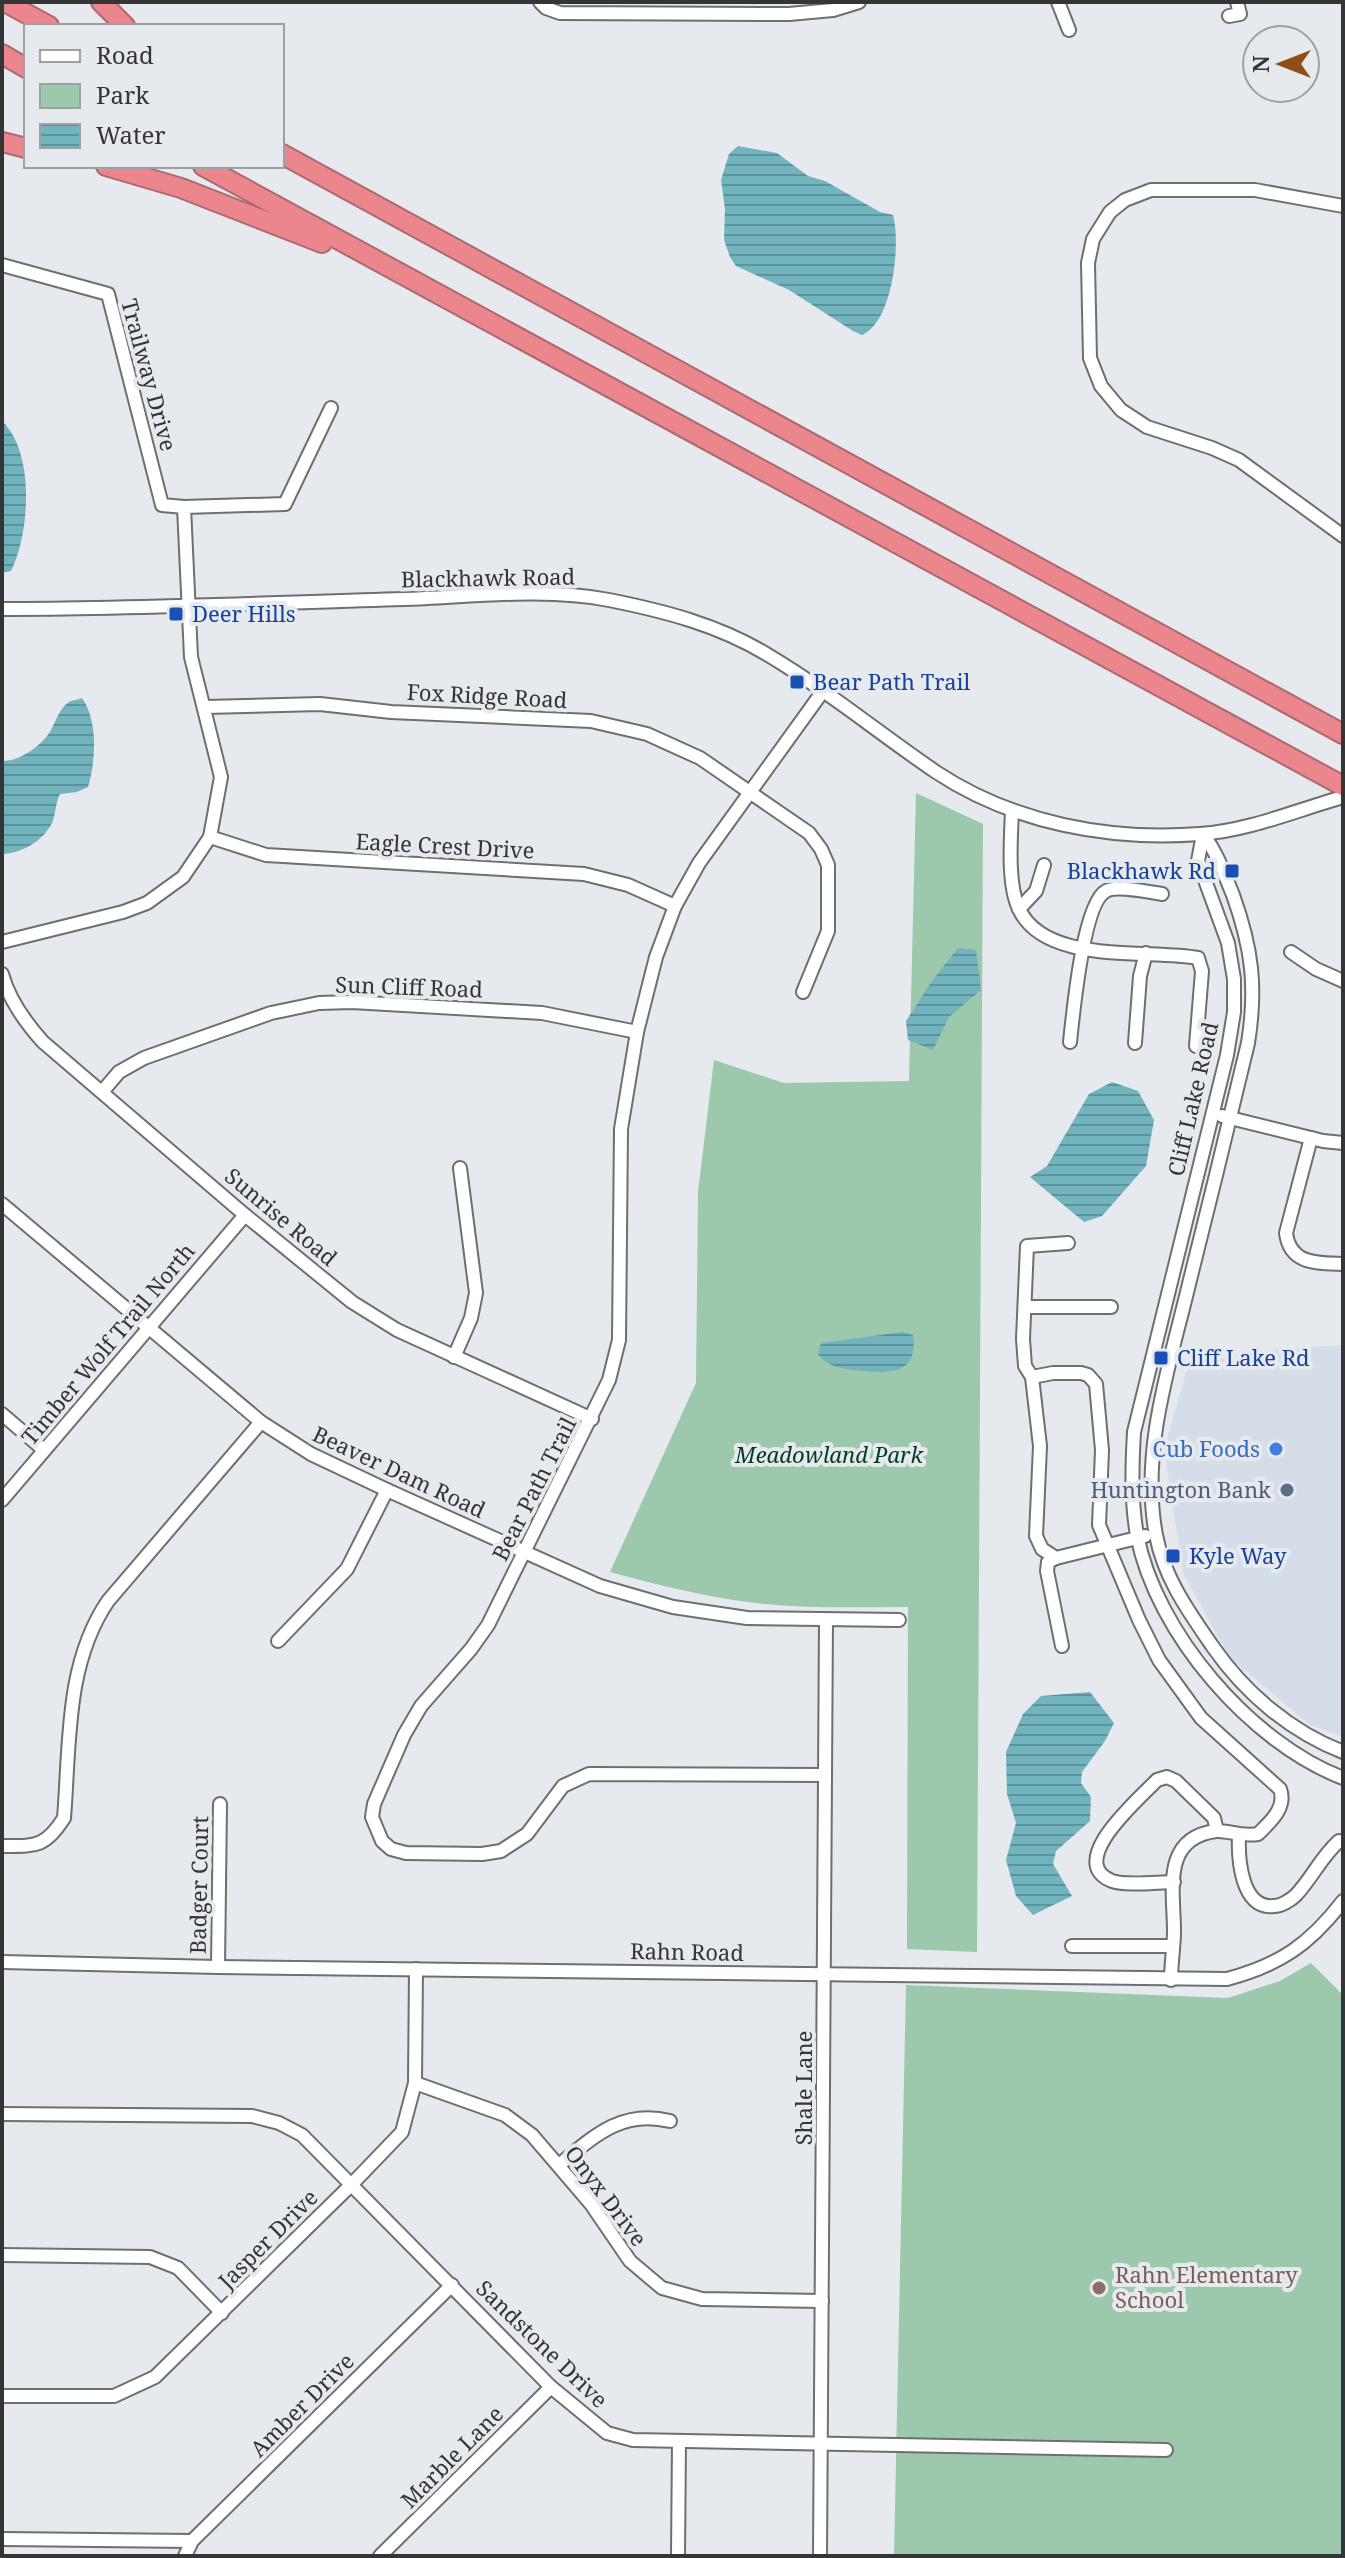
<svg xmlns="http://www.w3.org/2000/svg" width="1345" height="2558" font-family="'Noto Serif',serif">
	<style>
		.built { fill: #d5dee8 }
		.park { fill: #9cc8ab }
		.water { fill: url(#water-rules) }
		.lines { fill: none; stroke-linecap: round; stroke-linejoin: round }
		.minor-casing { stroke: #6c6f73; stroke-width: 16 }
		.highway-casing { stroke: #ab6a6f; stroke-width: 22 }
		.minor { stroke: #fff; stroke-width: 12 }
		.highway { stroke: #eb868d; stroke-width: 18 }
		.transit-dot { fill: #1a4fb4; stroke: #e6e9ed; stroke-width: 3 }
		.shop-dot { fill: #3f7fe0; stroke: #e6e9ed; stroke-width: 3 }
		.service-dot { fill: #5c6f8a; stroke: #e6e9ed; stroke-width: 3 }
		.education-dot { fill: #8d6e63; stroke: #e6e9ed; stroke-width: 3 }
		.labels { text-anchor: middle; stroke-width: 8; stroke-linejoin: round; paint-order: stroke }
		.street-label { font-size: 22px; fill: #333536; stroke: #e6e9ed }
		.transit-label { font-size: 22px; fill: #164399; stroke: #e6e9ed; text-anchor: start }
		.shop-label { font-size: 22px; fill: #366cbe; stroke: #e6e9ed; text-anchor: end }
		.park-label { font-size: 22px; font-style: italic; fill: #003e21; stroke: #e6e9ed }
		.service-label { font-size: 22px; fill: #4e5e75; stroke: #e6e9ed; text-anchor: end }
		.education-label { font-size: 22px; fill: #785e54; stroke: #e6e9ed; text-anchor: start }
	</style>
	<defs>
		<pattern id="water-rules" width="6" height="5" patternUnits="userSpaceOnUse" patternTransform="scale(2)"><rect width="6" height="5" fill="#71b4bd"/><path d="M0 2.5h6" fill="none" stroke="#5d939a"/></pattern>
	</defs>
	<rect width="100%" height="100%" fill="#e6e9ed"/>
	<!-- built -->
	<path class="built" d="M1343 1345V1737L1310 1725 1229 1657 1183 1573 1164 1448 1189 1363 1277 1349Z"/>
	<!-- park -->
	<g class="park">
		<path d="M916 793 983 824 977 1952 907 1949 908 1607C855 1607 800 1609 748 1602 701 1596 655 1584 610 1572L696 1383 698 1192 714 1060 784 1083 909 1081Z"/>
		<path d="M1311 1963 1343 1995V2556H894L906 1985 1228 1998 1280 1981Z"/>
	</g>
	<!-- water -->
	<g class="water">
		<path d="M738 146 777 153 808 176 825 181 880 212 893 215C901 243 893 322 862 335L853 331 789 290 736 266 730 257 724 240 725 209 721 180 729 154Z"/>
		<path d="M2 421C35 452 30 533 11 571L2 573Z"/>
		<path d="M82 698C98 720 96 761 88 787L77 792 60 794C55 803 56 816 51 825 41 842 22 853 2 854V761C19 762 43 745 51 730 56 721 59 709 69 702 73 700 77 700 82 698Z"/>
		<path d="M958 948 976 950 981 990 949 1017 933 1050 908 1040 906 1021 932 981Z"/>
		<path d="M1112 1082 1138 1091 1154 1120 1146 1166 1102 1216 1084 1222 1030 1177 1047 1166 1089 1094Z"/>
		<path d="M903 1332 913 1335C918 1372 894 1374 864 1371 846 1369 829 1369 818 1354L821 1343Z"/>
		<path d="M1090 1692 1114 1723 1105 1741 1082 1772 1081 1783 1091 1797 1090 1821 1056 1851 1053 1864 1072 1896 1033 1915 1016 1896 1006 1860 1016 1823 1007 1794 1006 1752 1023 1714 1041 1696Z"/>
	</g>
	<g class="lines">
		<!-- minor casing -->
		<g class="minor-casing">
			<g id="minor">
				<path d="M540 2 546 8 560 13 789 14 833 10 859 2"/>
				<path d="M1058 2 1069 30"/>
				<path d="M1229 16 1240 14 1237 2"/>
				<path d="M1343 206 1255 190H1151L1125 200 1110 212 1093 239 1088 263 1090 358 1101 386 1121 410 1147 427 1212 448 1239 460 1343 536"/>
				<path d="M2 265 108 294 162 505 184 507"/>
				<path d="M2 609C136 609 270 603 404 599 469 597 545 587 609 600 664 611 719 625 768 655 827 690 880 734 936 772 1013 823 1109 841 1200 834 1248 831 1297 810 1343 797"/>
				<path d="M823 691 699 863 675 906 656 957 637 1032 621 1129 619 1340 609 1380 488 1625 471 1649 421 1706 404 1735 374 1804 372 1817 382 1841 391 1849 406 1853 482 1854 501 1851 527 1834 563 1786 589 1774 825 1775"/>
				<path d="M205 707 320 704 391 712 591 721 647 734 700 758 809 833 821 849 828 865V931L803 992"/>
				<path d="M1012 810C1011 838 1007 884 1019 909 1045 965 1147 949 1198 958L1202 971 1196 1046"/>
				<path d="M1203 834 1198 861 1228 943 1234 979V1012L1227 1055 1134 1432C1132 1467 1131 1501 1137 1535 1156 1633 1251 1743 1343 1778"/>
				<path d="M1203 834C1217 853 1224 873 1233 895 1252 948 1257 987 1248 1043 1229 1123 1209 1204 1189 1284 1170 1364 1140 1451 1156 1535 1164 1578 1189 1612 1213 1647 1245 1693 1291 1732 1343 1752"/>
				<path d="M210 837 266 855 584 874 628 885 675 906"/>
				<path d="M1019 909 1036 891 1044 865"/>
				<path d="M2 942 123 912 147 903 183 877 210 837 221 777 191 657 184 507 285 504 331 408"/>
				<path d="M1291 952 1316 969 1343 981"/>
				<path d="M2 974C9 1000 25 1022 43 1042L245 1215 352 1302 397 1330 592 1419"/>
				<path d="M1070 1042C1073 1015 1083 903 1106 891 1116 885 1150 892 1162 894"/>
				<path d="M1135 1043 1140 976 1146 953"/>
				<path d="M102 1092 119 1072 144 1058 271 1013 319 1003 352 1002 542 1013 637 1032"/>
				<path d="M1222 1116 1323 1141 1343 1143"/>
				<path d="M1311 1138 1286 1233C1290 1265 1318 1263 1343 1264"/>
				<path d="M2 1204 261 1422 311 1454 387 1490 600 1586 673 1607 747 1618 899 1620"/>
				<path d="M1068 1243 1027 1246 1023 1339 1025 1366 1032 1377 1040 1446 1036 1536 1042 1549 1056 1558 1145 1536"/>
				<path d="M1025 1307H1111"/>
				<path d="M454 1357 471 1318 476 1293 460 1168"/>
				<path d="M1032 1377 1053 1373H1081L1088 1375 1096 1384 1102 1450 1099 1525 1139 1620 1159 1660 1201 1718 1280 1789C1287 1808 1270 1822 1258 1834 1240 1837 1228 1830 1216 1831 1161 1838 1174 1891 1174 1931 1174 1947 1171 1963 1171 1980"/>
				<path d="M2 1414 44 1450"/>
				<path d="M2 1500 245 1215"/>
				<path d="M1056 1558 1048 1562 1047 1571 1062 1646"/>
				<path d="M278 1641 347 1569 387 1490"/>
				<path d="M1239 1836C1238 1858 1241 1910 1274 1906 1281 1906 1291 1900 1296 1895 1312 1878 1321 1857 1339 1841"/>
				<path d="M2 1846C35 1846 45 1848 64 1818 70 1745 65 1664 108 1601L261 1422"/>
				<path d="M1174 1882C1158 1882 1125 1886 1112 1881 1064 1862 1140 1798 1157 1780L1167 1777 1176 1781 1214 1818 1217 1831"/>
				<path d="M1072 1946H1172"/>
				<path d="M2 1962 218 1967 1227 1979C1280 1965 1310 1944 1343 1901"/>
				<path d="M218 1967 220 1804"/>
				<path d="M415 2083 505 2115 532 2135 591 2204 630 2261 662 2288 702 2299 822 2301"/>
				<path d="M2 2114 252 2116 279 2123 302 2135 551 2387 607 2433 633 2440 1166 2450"/>
				<path d="M559 2165C594 2136 622 2109 670 2121"/>
				<path d="M2 2255 150 2257 178 2268 222 2313"/>
				<path d="M2 2396H114L155 2377 352 2184 402 2132 415 2083 416 1969"/>
				<path d="M2 2539 192 2541"/>
				<path d="M185 2556 192 2541 452 2285"/>
				<path d="M380 2556 551 2387"/>
				<path d="M678 2556 679 2441"/>
				<path d="M820 2556 826 1620"/>
			</g>
		</g>
		<!-- highway casing -->
		<g class="highway-casing">
			<g id="highway">
				<path d="M5 2 49 26"/>
				<path d="M101 2 125 26"/>
				<path d="M2 54 26 68"/>
				<path d="M2 142 26 148"/>
				<path d="M282 154 1343 734"/>
				<path d="M106 166 181 188 322 243"/>
				<path d="M203 166 1343 786"/>
			</g>
		</g>
		<!-- minor -->
		<use href="#minor" class="minor"/>
		<!-- highway -->
		<use href="#highway" class="highway"/>
	</g>
	<!-- markers -->
	<g class="transit-dot">
		<rect x="168" y="606" width="16" height="16" rx="4"/>
		<rect x="789" y="674" width="16" height="16" rx="4"/>
		<rect x="1224" y="863" width="16" height="16" rx="4"/>
		<rect x="1153" y="1350" width="16" height="16" rx="4"/>
		<rect x="1165" y="1548" width="16" height="16" rx="4"/>
	</g>
	<circle class="shop-dot" cx="1276" cy="1449" r="8"/>
	<circle class="service-dot" cx="1287" cy="1490" r="8"/>
	<circle class="education-dot" cx="1099" cy="2288" r="8"/>
	<g class="labels">
		<!-- street labels -->
		<g class="street-label">
			<text transform="translate(149 375) rotate(75)" y="8">Trailway Drive</text>
			<text transform="translate(488 578) rotate(-1)" y="8">Blackhawk Road</text>
			<text transform="translate(487 696) rotate(3)" y="8">Fox Ridge Road</text>
			<text transform="translate(445 846) rotate(3)" y="8">Eagle Crest Drive</text>
			<text transform="translate(409 987) rotate(2)" y="8">Sun Cliff Road</text>
			<text transform="translate(1193 1099) rotate(-77)" y="8">Cliff Lake Road</text>
			<text transform="translate(281 1217) rotate(40)" y="8">Sunrise Road</text>
			<text transform="translate(108 1344) rotate(-50)" y="8">Timber Wolf Trail North</text>
			<text transform="translate(399 1472) rotate(25)" y="8">Beaver Dam Road</text>
			<text transform="translate(534 1489) rotate(-63)" y="8">Bear Path Trail</text>
			<text transform="translate(199 1885) rotate(-89)" y="8">Badger Court</text>
			<text transform="translate(687 1952) rotate(1)" y="8">Rahn Road</text>
			<text transform="translate(804 2088) rotate(-90)" y="8">Shale Lane</text>
			<text transform="translate(606 2196) rotate(53)" y="8">Onyx Drive</text>
			<text transform="translate(268 2239) rotate(-45)" y="8">Jasper Drive</text>
			<text transform="translate(542 2344) rotate(44)" y="8">Sandstone Drive</text>
			<text transform="translate(302 2405) rotate(-45)" y="8">Amber Drive</text>
			<text transform="translate(452 2457) rotate(-45)" y="8">Marble Lane</text>
		</g>
		<!-- transit labels -->
		<g class="transit-label">
			<text x="192" y="622">Deer Hills</text>
			<text x="813" y="690">Bear Path Trail</text>
			<text x="1216" y="879" text-anchor="end">Blackhawk Rd</text>
			<text x="1177" y="1366">Cliff Lake Rd</text>
			<text x="1189" y="1564">Kyle Way</text>
		</g>
		<!-- shop labels -->
		<g class="shop-label">
			<text x="1260" y="1457">Cub Foods</text>
		</g>
		<!-- park labels -->
		<g class="park-label">
			<text x="829" y="1463">Meadowland Park</text>
		</g>
		<!-- service labels -->
		<g class="service-label">
			<text x="1271" y="1498">Huntington Bank</text>
		</g>
		<!-- education labels -->
		<g class="education-label">
			<text x="1115" y="2283">Rahn Elementary<tspan x="1115" dy="25">School</tspan></text>
		</g>
	</g>
	<!-- border -->
	<rect width="1345" height="2558" fill="none" stroke="#333536" stroke-width="8"/>
	<!-- legend -->
	<rect x="24" y="24" width="260" height="144" fill="#e6e9ed" stroke="#9ea1a4" stroke-width="2"/>
	<rect x="40" y="50" width="40" height="12" fill="#ffffff" stroke="#9ea1a4" stroke-width="2"/>
	<text x="96" y="64" font-size="24" fill="#333536">Road</text>
	<rect x="40" y="84" width="40" height="24" fill="#9cc8ab" stroke="#9ea1a4" stroke-width="2"/>
	<text x="96" y="104" font-size="24" fill="#333536">Park</text>
	<rect x="40" y="124" width="40" height="24" fill="url(#water-rules)" stroke="#9ea1a4" stroke-width="2"/>
	<text x="96" y="144" font-size="24" fill="#333536">Water</text>
	<!-- north arrow -->
	<g transform="translate(1281 64) rotate(270)"><circle r="38" fill="#e6e9ed" stroke="#9ea1a4" stroke-width="2"/>
	<path d="M0-6L14 30L0 20L-14 30Z" fill="#8e4e16"/>
	<text y="-12" font-size="22" font-weight="bold" text-anchor="middle" fill="#333536">N</text>
	</g>
</svg>
